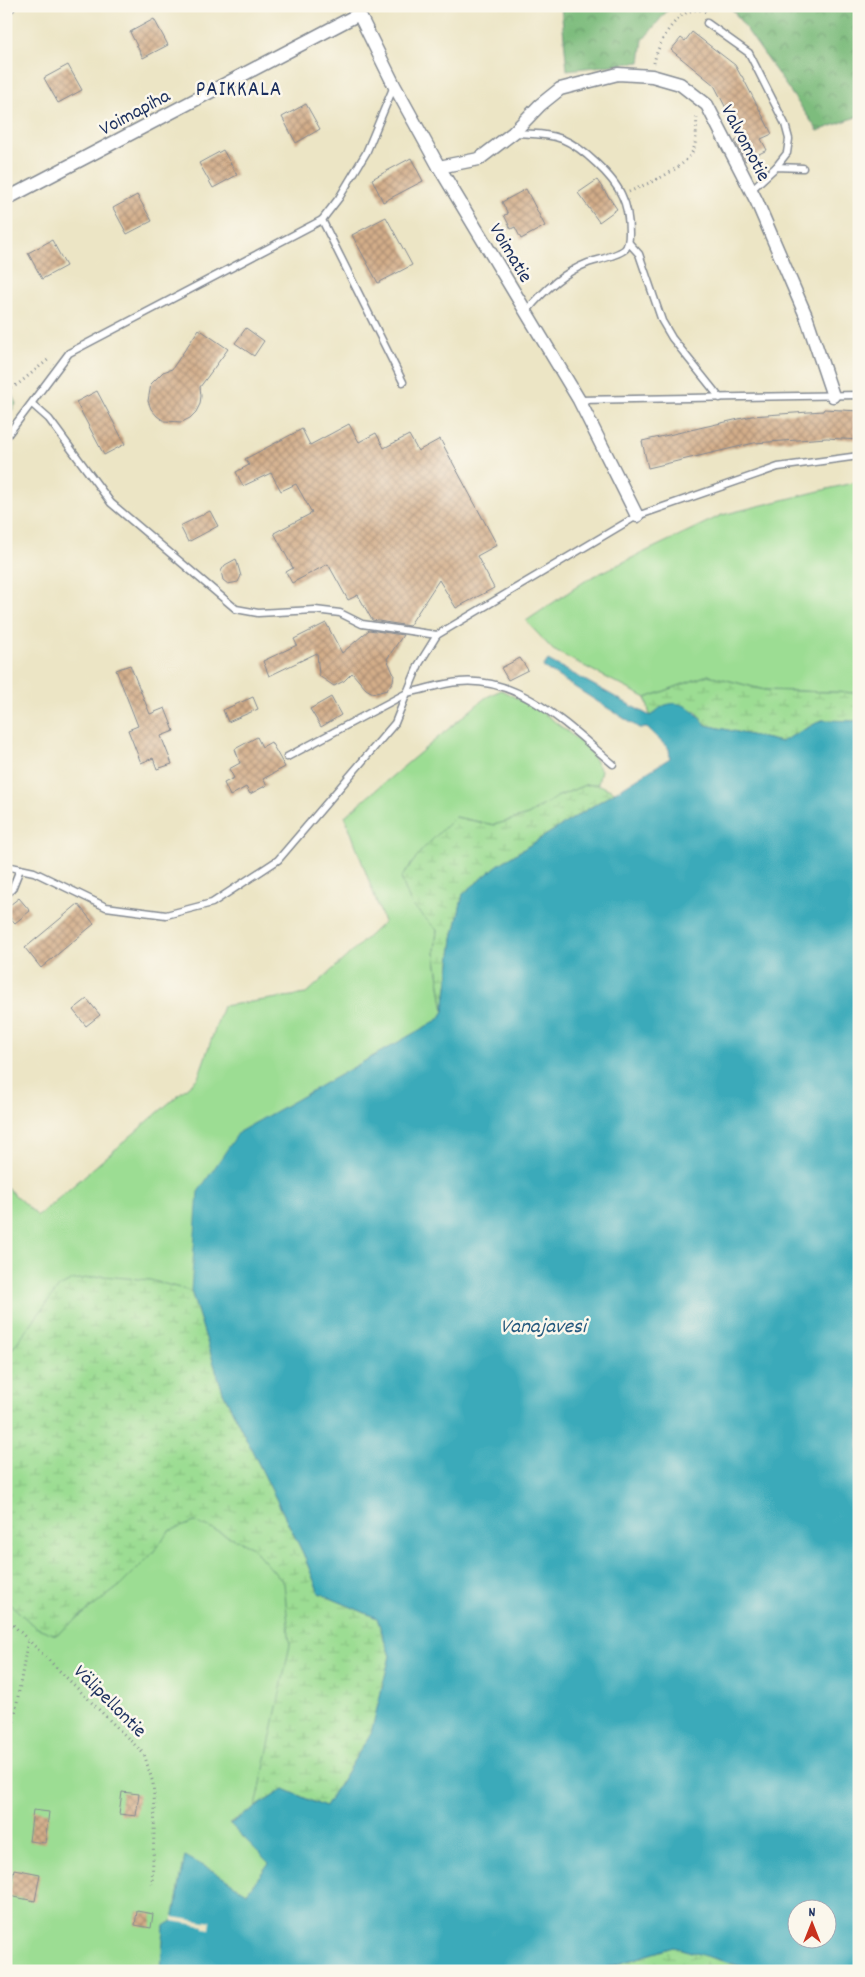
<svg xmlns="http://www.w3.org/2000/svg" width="865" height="1977" font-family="Dekko,sans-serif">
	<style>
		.grass { fill: #9cdd93; stroke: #5c8678 }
		.forest { fill: url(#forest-crowns); stroke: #4c766e }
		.wetland { fill: url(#wetland-marsh); stroke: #5c8678 }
		.water { fill: #3baaba; stroke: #2b6c8c; fill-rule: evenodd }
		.pier { fill: #ece5c5 }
		.building { fill: url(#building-cross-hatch) }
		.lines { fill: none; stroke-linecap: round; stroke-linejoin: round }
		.service-casing { stroke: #848a92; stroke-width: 9 }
		.minor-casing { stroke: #848a92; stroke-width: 15 }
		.path { stroke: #848a92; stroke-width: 3; stroke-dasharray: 1 4; stroke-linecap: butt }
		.service { stroke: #fff; stroke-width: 6 }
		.minor { stroke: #fff; stroke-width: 12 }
		.labels { text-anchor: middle; stroke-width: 5; stroke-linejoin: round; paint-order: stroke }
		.street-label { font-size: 20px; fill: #1b2f5e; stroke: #fbf7ec }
		.neighbourhood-label { font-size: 21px; letter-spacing: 1px; fill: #1b2f5e; stroke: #fbf7ec }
		.water-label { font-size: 21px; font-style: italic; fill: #265a7e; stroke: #fbf7ec }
	</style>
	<defs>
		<pattern id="forest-crowns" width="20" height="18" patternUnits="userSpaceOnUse" patternTransform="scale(1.25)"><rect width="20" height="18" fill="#7dbc7d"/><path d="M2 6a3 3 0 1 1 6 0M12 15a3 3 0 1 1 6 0" fill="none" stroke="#66996a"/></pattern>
		<pattern id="wetland-marsh" width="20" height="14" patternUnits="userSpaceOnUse" patternTransform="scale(1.25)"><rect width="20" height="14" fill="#9cdd93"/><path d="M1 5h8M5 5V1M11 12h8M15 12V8" fill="none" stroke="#86be81"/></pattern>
		<pattern id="building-cross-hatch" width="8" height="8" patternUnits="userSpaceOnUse" patternTransform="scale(1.25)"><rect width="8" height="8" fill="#d3ad89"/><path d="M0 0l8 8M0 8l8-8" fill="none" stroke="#aa8d73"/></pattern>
	</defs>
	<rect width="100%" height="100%" fill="#fbf7ec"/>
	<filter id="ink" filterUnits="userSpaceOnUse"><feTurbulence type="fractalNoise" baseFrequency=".02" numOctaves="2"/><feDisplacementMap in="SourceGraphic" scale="10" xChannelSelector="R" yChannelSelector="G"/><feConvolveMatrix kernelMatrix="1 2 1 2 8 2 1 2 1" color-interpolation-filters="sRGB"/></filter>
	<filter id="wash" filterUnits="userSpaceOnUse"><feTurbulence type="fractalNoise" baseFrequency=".0096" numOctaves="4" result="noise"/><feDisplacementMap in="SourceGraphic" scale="20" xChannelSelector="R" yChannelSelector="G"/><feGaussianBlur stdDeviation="1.12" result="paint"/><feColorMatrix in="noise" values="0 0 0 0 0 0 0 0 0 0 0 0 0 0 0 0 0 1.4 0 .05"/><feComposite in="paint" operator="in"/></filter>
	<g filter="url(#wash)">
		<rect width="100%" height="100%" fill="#ece5c5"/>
		<!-- grass -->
		<g class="grass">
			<path d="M856 482H859V693L764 690 708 675 646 698 553 650 526 621 588 579 722 515Z"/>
			<path d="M501 690 540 710 587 747 601 770 598 784 585 785 557 797 528 815 494 825 455 817 411 904 437 929 435 952 444 1011 439 1019 239 1132 223 1392 268 1482 371 1733 230 1823 269 1863 246 1894 213 1871 185 1857 173 1921 164 1927 161 1971H148L145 1969 142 1971H6V1187L38 1216 198 1078 223 1006 306 994 384 922 345 816 485 698Z"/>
		</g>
		<!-- forest -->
		<g class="forest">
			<path d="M561 6H671L643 40 640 62 567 70Z"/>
			<path d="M730 6H859V116L818 131Z"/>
			<path d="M6 381 16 404 6 419Z"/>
		</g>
		<!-- wetland -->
		<g class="wetland">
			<path d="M708 675 764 690 859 693V721L822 720 781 742 706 725 696 711 666 705 650 716 646 698Z"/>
			<path d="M598 784 615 792 498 865 463 894 453 939 444 1011 435 952 437 930 411 904 401 878 422 850 455 817 494 825 528 815 557 797 585 785Z"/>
			<path d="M102 1276 150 1280 191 1291 223 1392 303 1553 319 1593 377 1618 390 1656 371 1733 325 1807 284 1789 256 1807 290 1645 284 1583 251 1546 195 1522 169 1531 151 1555 121 1585 56 1635 35 1627 6 1600V1357L59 1287 73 1280Z"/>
			<path d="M674 1947 758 1971H595Z"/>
		</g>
		<!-- water -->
		<path class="water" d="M548 660 650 716C655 713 661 706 666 705 684 699 697 713 706 725L781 742 822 720 859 721V1971H758L674 1947 595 1971H161L164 1926 173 1921 185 1856 213 1871 247 1893 269 1863 230 1824 284 1789 325 1807 371 1733 390 1656 377 1618 319 1593 303 1553 223 1392 191 1291 198 1192 239 1132 439 1019 444 1011 453 939 463 894 498 865 670 758 669 749 647 728H639L543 667ZM798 1910H828V1940H798Z"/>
		<!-- pier -->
		<path class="pier" d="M173 1917 205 1922 206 1920 211 1921 210 1929 204 1928V1926L173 1921Z"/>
		<g id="blocks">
			<!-- building -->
			<g class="building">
				<path d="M154 19 168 45 143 58 130 32Z"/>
				<path d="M692 32 735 65 741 76H742L772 134 761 139 767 150 745 161 735 141 741 137 714 85 671 50 681 38 685 41Z"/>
				<path d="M68 65 82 90 58 103 44 78Z"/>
				<path d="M306 104 320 129 296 143 282 117Z"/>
				<path d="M223 150 237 175 213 188 199 163Z"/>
				<path d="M411 158 423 181 383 202 372 179Z"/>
				<path d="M597 180 617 209 599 222 578 193Z"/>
				<path d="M526 189 545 226 521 239 515 227 511 229 504 215 508 214 502 202Z"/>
				<path d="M137 195 152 221 127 234 113 208Z"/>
				<path d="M386 217 412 265 378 283 352 235Z"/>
				<path d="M52 240 66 266 42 279 28 253Z"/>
				<path d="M246 328 264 341 254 356 235 343Z"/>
				<path d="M199 329 228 349 200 387 201 396 200 404 196 412 190 418 182 422 164 421 157 416 151 409 148 401 151 384 163 372 172 369Z"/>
				<path d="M97 391 125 444 104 455 76 402Z"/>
				<path d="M824 409 859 411V440L827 438 754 443 648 468 642 441 752 416 823 411Z"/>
				<path d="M349 424 359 442 376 433 384 448 409 435 418 451 440 439 497 545 477 556 494 588 456 608 439 580 409 626 372 620 358 595 348 600 328 564 292 583 286 572 293 568 274 533 312 513 296 484 281 491 271 473 243 486 236 472 249 465 245 459 302 429 310 445Z"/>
				<path d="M210 511 218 526 188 542 180 526Z"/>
				<path d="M236 559 241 576 238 582 228 584 223 580 221 571 225 565Z"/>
				<path d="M326 623 342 653 369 630 403 635 387 659 394 675 393 681 387 690 376 693 371 692 366 689 352 673 344 681 334 686 319 676 317 653 269 676 263 661 297 645 294 639Z"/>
				<path d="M520 658 528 670 508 680 501 668Z"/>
				<path d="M130 665 150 714 165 708 174 731 161 736 172 764 157 769 153 758 141 763 128 730 138 726 116 670Z"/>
				<path d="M253 697 258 709 228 722 223 710Z"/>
				<path d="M331 697 341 715 321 727 310 709Z"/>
				<path d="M257 737 262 747 271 742 285 767 263 779 267 785 250 794 246 787 230 796 224 783 234 778 229 769 240 763 235 749Z"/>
				<path d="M19 898 30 911 15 923 6 913V908Z"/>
				<path d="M78 904 94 924 41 968 25 948Z"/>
				<path d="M87 999 100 1015 86 1026 73 1010Z"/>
				<path d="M122 1792 139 1794 136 1816 119 1814Z"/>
				<path d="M33 1810 49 1812 45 1843 29 1841Z"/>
				<path d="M14 1869 40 1874 35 1901 9 1896Z"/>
				<path d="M137 1911 153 1914 151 1928 135 1925Z"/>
			</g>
		</g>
	</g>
	<g filter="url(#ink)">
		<use href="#blocks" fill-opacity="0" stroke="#848a92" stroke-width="1"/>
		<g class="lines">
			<!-- service casing -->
			<g class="service-casing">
				<g id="service">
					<path d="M707 23 749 53 785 124 789 139 787 153 776 167"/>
					<path d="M514 133C530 134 547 133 562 139 582 147 614 177 622 196 628 208 629 220 629 233 629 239 629 246 624 250 616 256 597 260 588 263 562 273 543 291 526 312"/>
					<path d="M751 190 776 167 803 168"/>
					<path d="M322 220 403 382"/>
					<path d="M629 243 639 254 662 321 672 338 720 398"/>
					<path d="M579 400 859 395"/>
					<path d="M32 404 49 419 111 503 236 609 258 613 315 610 340 613 362 624 437 635"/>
					<path d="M6 437 69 353 322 220 339 198 366 153 394 86"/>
					<path d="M287 757 407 693 419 664 437 635 637 516 778 467 859 456"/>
					<path d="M6 866 34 872 106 907 166 915 212 903 278 860 395 723 407 693C424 690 442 683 459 682 521 676 570 728 613 764"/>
					<path d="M6 895 12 889 20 869"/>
				</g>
			</g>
			<!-- minor casing -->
			<g class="minor-casing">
				<g id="minor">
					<path d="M355 6 394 85 439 167 579 400 637 516"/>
					<path d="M6 8 9 6"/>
					<path d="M439 167 479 159 513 133 540 105 560 89 618 74 652 76 680 84 707 105 757 202 806 316 833 396"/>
					<path d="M6 199 359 14"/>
				</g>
			</g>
			<!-- path -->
			<g class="path">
				<path d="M654 63C658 42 681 0 706 12"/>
				<path d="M629 192C648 183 687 169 694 148 697 139 696 127 697 117"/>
				<path d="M6 389 17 385 49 359"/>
				<path d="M6 1618 144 1754 153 1783 155 1808 152 1884"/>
				<path d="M6 1766 28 1639"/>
			</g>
			<!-- service -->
			<use href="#service" class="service"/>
			<!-- minor -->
			<use href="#minor" class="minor"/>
		</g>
	</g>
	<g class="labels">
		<!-- street labels -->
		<g class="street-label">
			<text transform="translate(134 111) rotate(-28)" y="7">Voimapiha</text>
			<text transform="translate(747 142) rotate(62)" y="7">Valvomotie</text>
			<text transform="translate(512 252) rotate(59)" y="7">Voimatie</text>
			<text transform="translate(111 1700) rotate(45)" y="7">Välipellontie</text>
		</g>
		<!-- neighbourhood labels -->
		<g class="neighbourhood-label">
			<text x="239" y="95">PAIKKALA</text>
		</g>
		<!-- water labels -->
		<g class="water-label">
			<text x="543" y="1332">Vanajavesi</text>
		</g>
	</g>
	<!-- margin -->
	<rect width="865" height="1977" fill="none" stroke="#fbf7ec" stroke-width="25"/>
	<!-- north arrow -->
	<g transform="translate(812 1924)"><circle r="24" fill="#fbf7ec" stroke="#a1a7b3"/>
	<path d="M0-4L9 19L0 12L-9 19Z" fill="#c8321e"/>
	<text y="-8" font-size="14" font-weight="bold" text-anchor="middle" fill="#1b2f5e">N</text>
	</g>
</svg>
